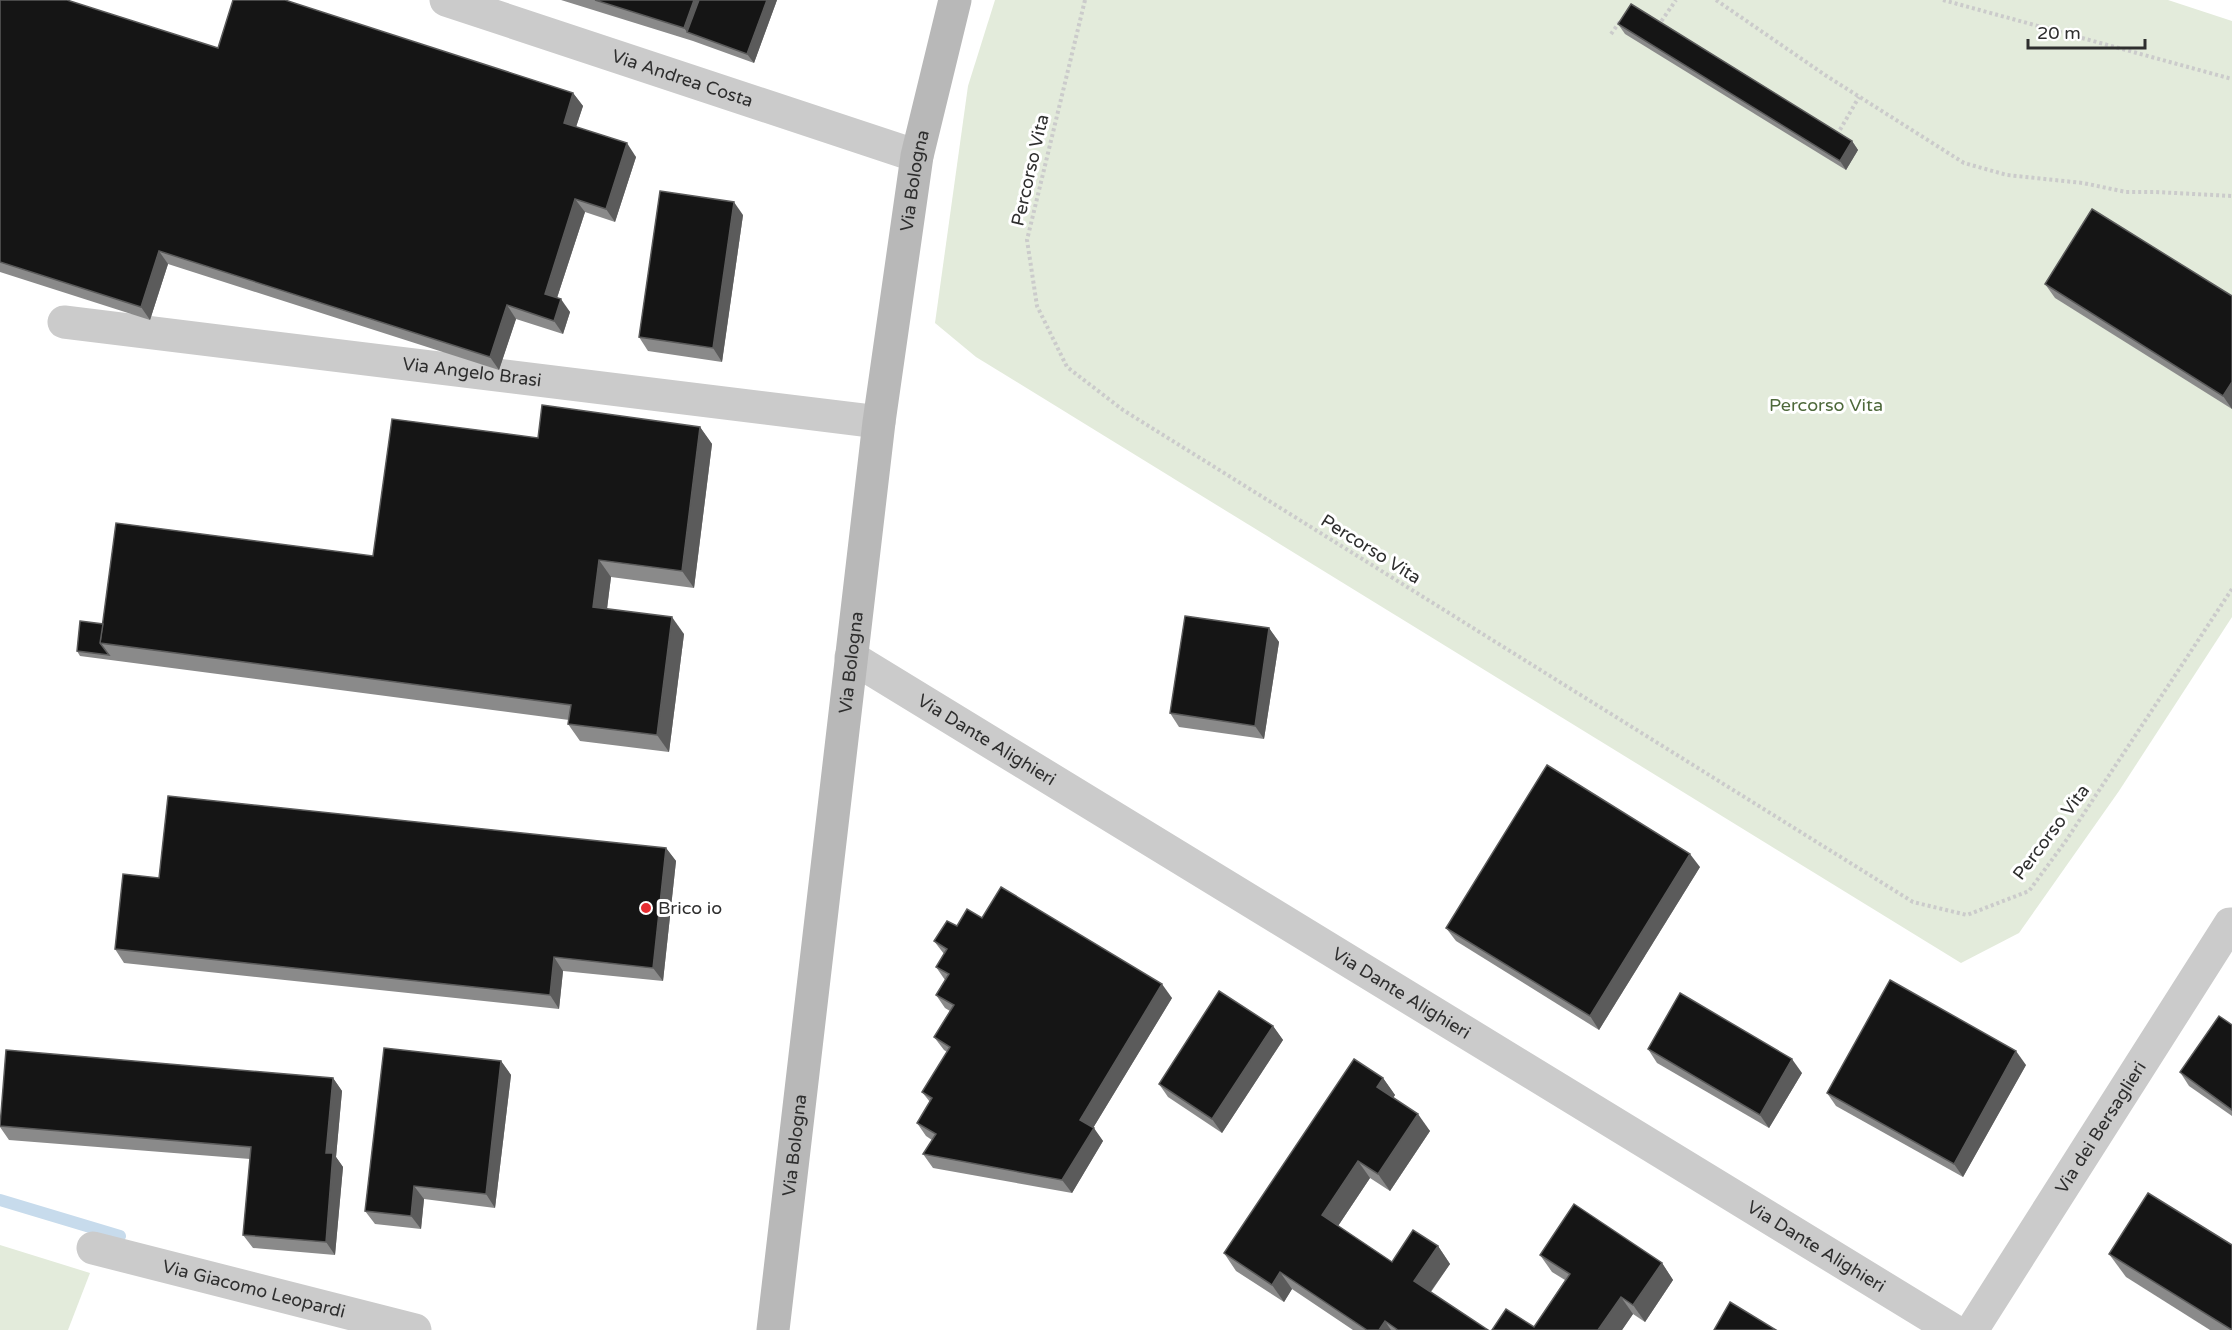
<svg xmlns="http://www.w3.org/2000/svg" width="2232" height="1330" font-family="'Varela Round',sans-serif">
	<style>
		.green { fill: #e3ebdb }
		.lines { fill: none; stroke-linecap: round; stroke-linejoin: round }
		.stream { stroke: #c7dbec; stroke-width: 12 }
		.path { stroke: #cbcbcb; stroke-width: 4; stroke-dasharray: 3 3; stroke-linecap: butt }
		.minor { stroke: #cbcbcb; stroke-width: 33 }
		.tertiary { stroke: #cbcbcb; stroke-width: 33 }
		.secondary { stroke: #b8b8b8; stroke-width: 33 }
		.wall { fill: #8a8a8a }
		.shaded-wall { fill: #5b5b5b }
		.building { fill: #151515; stroke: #5b5b5b; stroke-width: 1.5 }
		.poi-dot { fill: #e72d32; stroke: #fff; stroke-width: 2 }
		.labels { text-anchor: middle; stroke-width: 6; stroke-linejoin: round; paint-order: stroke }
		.street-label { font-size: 18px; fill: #2e2e2e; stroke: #fff }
		.park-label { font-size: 18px; fill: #4e693b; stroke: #fff }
		.poi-label { font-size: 18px; fill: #2e2e2e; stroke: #fff; text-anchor: start }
	</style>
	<rect width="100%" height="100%" fill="#fff"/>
	<!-- green -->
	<g class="green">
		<path d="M995 0H2168L2232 21V617L2119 791 2019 933 1961 963 976 357 935 323 968 86Z"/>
		<path d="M0 1245 90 1273 68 1330H0Z"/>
	</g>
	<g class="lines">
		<!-- stream -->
		<path class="stream" d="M0 1200 120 1236"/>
		<!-- path -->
		<g class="path">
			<path d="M1085 0 1027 240 1037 306 1067 367 1123 410 1913 902 1967 915 2029 891 2065 842 2232 589"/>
			<path d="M1716 0 1825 75 1964 163 2007 175 2083 183 2126 192H2156L2232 196"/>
			<path d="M1943 0 2232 79"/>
			<path d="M1658 26 1676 0"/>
			<path d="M1611 34 1621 20"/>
			<path d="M1837 135 1859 97"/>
		</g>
		<!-- minor -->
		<g class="minor">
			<path id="s1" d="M446 0 917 156"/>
			<path id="s2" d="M64 322 879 422"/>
			<path id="s3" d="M93 1248 415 1330"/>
			<path id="s4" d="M1972 1330 2230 924 2232 925"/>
		</g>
		<!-- tertiary -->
		<path class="tertiary" id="s5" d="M851 657 1953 1330"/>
		<!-- secondary -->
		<path class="secondary" id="s6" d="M773 1330 879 422 917 156 955 0"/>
	</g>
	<!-- wall -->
	<g class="wall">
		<path d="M0 0 218 48 573 93 583 106 576 127 636 157 615 222 585 212 557 298 570 312 563 334 516 319 499 370 168 264 150 320 0 272Z"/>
		<path d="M561 0H777L754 63 693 41Z"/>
		<path d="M1618 24 1852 141 1858 150 1846 170 1625 34Z"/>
		<path d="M743 215 722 362 648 351 639 337Z"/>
		<path d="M2045 284 2232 296V409L2055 298Z"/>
		<path d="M700 427 712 444 694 588 611 577 607 609 684 634 669 752 580 741 568 724 569 720 80 656 77 651 103 624 373 556 538 438Z"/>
		<path d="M1269 628 1279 642 1264 739 1179 727 1170 713Z"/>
		<path d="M666 848 676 861 663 981 563 971 559 1009 124 963 115 949 159 878Z"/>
		<path d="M1700 867 1599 1030 1456 941 1446 928Z"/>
		<path d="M982 918 1172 998 1093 1128 1103 1141 1072 1193 933 1168 923 1154 932 1140 926 1136 917 1123 930 1102 922 1092 947 1052 944 1050 934 1037 950 1011 945 1008 936 995 945 980 936 967 944 954 934 941 957 926Z"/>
		<path d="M2232 1025V1116L2189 1086 2180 1072Z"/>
		<path d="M1273 1026 1283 1040 1222 1133 1168 1097 1159 1084Z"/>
		<path d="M1648 1049 1802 1073 1769 1128 1657 1063Z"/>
		<path d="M501 1061 511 1075 495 1208 424 1199 421 1229 375 1224 365 1211Z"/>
		<path d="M2026 1065 1963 1177 1836 1106 1827 1093Z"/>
		<path d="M333 1078 342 1091 336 1157 343 1167 335 1255 253 1248 243 1235 250 1159 9 1140 0 1127V1122Z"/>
		<path d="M1383 1078 1395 1095 1393 1098 1430 1131 1390 1191 1370 1178 1338 1226 1392 1262 1438 1246 1450 1264 1431 1292 1488 1330H1353L1292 1289 1284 1302 1236 1271 1224 1253Z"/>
		<path d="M2109 1254 2232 1330H2210L2126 1277Z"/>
		<path d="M1540 1255 1662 1263 1673 1280 1645 1322 1633 1314 1622 1330H1492L1534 1327 1565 1280 1552 1272Z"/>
	</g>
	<!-- shaded-wall -->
	<g class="shaded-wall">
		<path d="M694 0H708L687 32 684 28Z"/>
		<path d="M767 0H777L754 63 747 54Z"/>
		<path d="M573 93 583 106 573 136 564 123Z"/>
		<path d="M1852 141 1858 150 1846 170 1840 161Z"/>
		<path d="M627 143 636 157 615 222 606 209Z"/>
		<path d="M575 199 585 212 554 307 545 294Z"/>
		<path d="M734 202 743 215 722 362 713 348Z"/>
		<path d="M159 251 168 264 150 320 141 307Z"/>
		<path d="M561 299 570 312 563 334 554 321Z"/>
		<path d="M507 305 516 319 499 370 490 357Z"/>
		<path d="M2232 382V409L2223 396Z"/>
		<path d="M700 427 712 444 694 588 682 571Z"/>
		<path d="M599 560 611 577 605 624 593 607Z"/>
		<path d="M672 617 684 634 669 752 657 735Z"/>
		<path d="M1269 628 1279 642 1264 739 1255 726Z"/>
		<path d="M666 848 676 861 663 981 653 968Z"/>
		<path d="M1690 854 1700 867 1599 1030 1590 1016Z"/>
		<path d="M554 957 563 971 559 1009 550 995Z"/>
		<path d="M1162 984 1172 998 1090 1133 1080 1120Z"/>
		<path d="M1273 1026 1283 1040 1222 1133 1212 1119Z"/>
		<path d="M2016 1051 2026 1065 1963 1177 1954 1164Z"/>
		<path d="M1792 1059 1802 1073 1769 1128 1760 1115Z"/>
		<path d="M501 1061 511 1075 495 1208 486 1194Z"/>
		<path d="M333 1078 342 1091 336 1157 343 1167 335 1255 326 1242V1153Z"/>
		<path d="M1383 1078 1395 1095 1389 1104 1377 1087Z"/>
		<path d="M1418 1114 1430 1131 1390 1191 1378 1174Z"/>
		<path d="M1094 1128 1103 1141 1072 1193 1062 1180Z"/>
		<path d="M1358 1161 1370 1178 1334 1232 1322 1215Z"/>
		<path d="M414 1186 424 1199 421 1229 411 1216Z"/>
		<path d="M1438 1246 1450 1264 1426 1298 1414 1281Z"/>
		<path d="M1662 1263 1673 1280 1645 1322 1633 1305Z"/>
		<path d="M1280 1272 1292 1289 1284 1302 1272 1285Z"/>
		<path d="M1621 1297 1633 1314 1622 1330H1598Z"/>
		<path d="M1385 1321 1391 1330H1379Z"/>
	</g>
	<!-- building -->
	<g class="building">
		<path d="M0 0H67L218 48 233 0H285L573 93 564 123 627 143 606 209 575 199 545 294 561 299 554 321 507 305 490 357 159 251 141 307 0 262Z"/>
		<path d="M595 0H694L684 28Z"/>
		<path d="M699 0H767L747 54 687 32Z"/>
		<path d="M1631 4 1852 141 1840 161 1618 24Z"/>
		<path d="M660 191 734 202 713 348 639 337Z"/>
		<path d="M2092 209 2232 296V382L2223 396 2045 284Z"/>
		<path d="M542 405 700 427 682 571 599 560 593 607 672 617 657 735 568 724 571 705 100 643 116 523 373 556 392 419 538 438Z"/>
		<path d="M1185 616 1269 628 1255 726 1170 713Z"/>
		<path d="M80 621 103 624 100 643 109 655 77 651Z"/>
		<path d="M1547 765 1690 854 1590 1016 1446 928Z"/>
		<path d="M168 796 666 848 653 968 554 957 550 995 115 949 123 874 159 878Z"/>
		<path d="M1001 887 1162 984 1080 1120 1094 1128 1062 1180 923 1154 936 1134 917 1123 932 1098 922 1092 950 1047 934 1037 954 1005 936 995 949 974 936 967 947 949 934 941 947 921 957 926 967 909 982 918Z"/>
		<path d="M1890 980 2016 1051 1954 1164 1827 1093Z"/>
		<path d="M1219 991 1273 1026 1212 1119 1159 1084Z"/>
		<path d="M1680 993 1792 1059 1760 1115 1648 1049Z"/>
		<path d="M2219 1016 2232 1025V1110L2180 1072Z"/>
		<path d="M384 1048 501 1061 486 1194 414 1186 411 1216 365 1211Z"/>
		<path d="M6 1050 333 1078 326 1153H333L326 1242 243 1235 251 1147 0 1126Z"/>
		<path d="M1354 1059 1383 1078 1377 1087 1418 1114 1378 1174 1358 1161 1322 1215 1392 1262 1413 1230 1438 1246 1414 1281 1488 1330H1398L1385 1321 1379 1330H1367L1280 1272 1272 1285 1224 1253Z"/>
		<path d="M2148 1193 2232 1245V1330L2109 1254Z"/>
		<path d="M1574 1204 1662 1263 1633 1305 1621 1297 1598 1330H1492L1506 1309 1534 1327 1570 1274 1540 1255Z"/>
		<path d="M1730 1302 1776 1330H1714Z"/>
	</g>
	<!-- markers -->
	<circle class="poi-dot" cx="646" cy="908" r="6"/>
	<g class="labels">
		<!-- street labels -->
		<g class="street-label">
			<text dy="6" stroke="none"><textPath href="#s1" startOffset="249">Via Andrea Costa</textPath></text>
			<text transform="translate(1030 170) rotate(-77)" y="6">Percorso Vita</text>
			<text dy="6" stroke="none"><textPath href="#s6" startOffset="1158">Via Bologna</textPath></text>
			<text dy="6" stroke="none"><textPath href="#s2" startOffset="411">Via Angelo Brasi</textPath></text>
			<text transform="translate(1371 549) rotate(32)" y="6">Percorso Vita</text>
			<text dy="6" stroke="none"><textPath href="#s6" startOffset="672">Via Bologna</textPath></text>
			<text dy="6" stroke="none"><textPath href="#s5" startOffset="159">Via Dante Alighieri</textPath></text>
			<text transform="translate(2051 832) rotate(-53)" y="6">Percorso Vita</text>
			<text dy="6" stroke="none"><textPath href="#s5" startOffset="645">Via Dante Alighieri</textPath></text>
			<text dy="6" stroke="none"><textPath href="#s4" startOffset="240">Via dei Bersaglieri</textPath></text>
			<text dy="6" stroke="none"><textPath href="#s6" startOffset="186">Via Bologna</textPath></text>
			<text dy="6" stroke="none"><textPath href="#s5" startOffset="1131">Via Dante Alighieri</textPath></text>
			<text dy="6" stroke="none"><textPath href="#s3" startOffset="166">Via Giacomo Leopardi</textPath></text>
		</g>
		<!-- park labels -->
		<g class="park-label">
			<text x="1826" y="411">Percorso Vita</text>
		</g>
		<!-- poi labels -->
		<g class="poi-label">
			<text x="658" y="914">Brico io</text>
		</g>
	</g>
	<!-- scale -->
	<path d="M2028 39v9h117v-9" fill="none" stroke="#2e2e2e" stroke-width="3"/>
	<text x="2037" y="39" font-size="18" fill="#2e2e2e" stroke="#ffffff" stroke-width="4.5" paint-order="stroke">20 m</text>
</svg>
